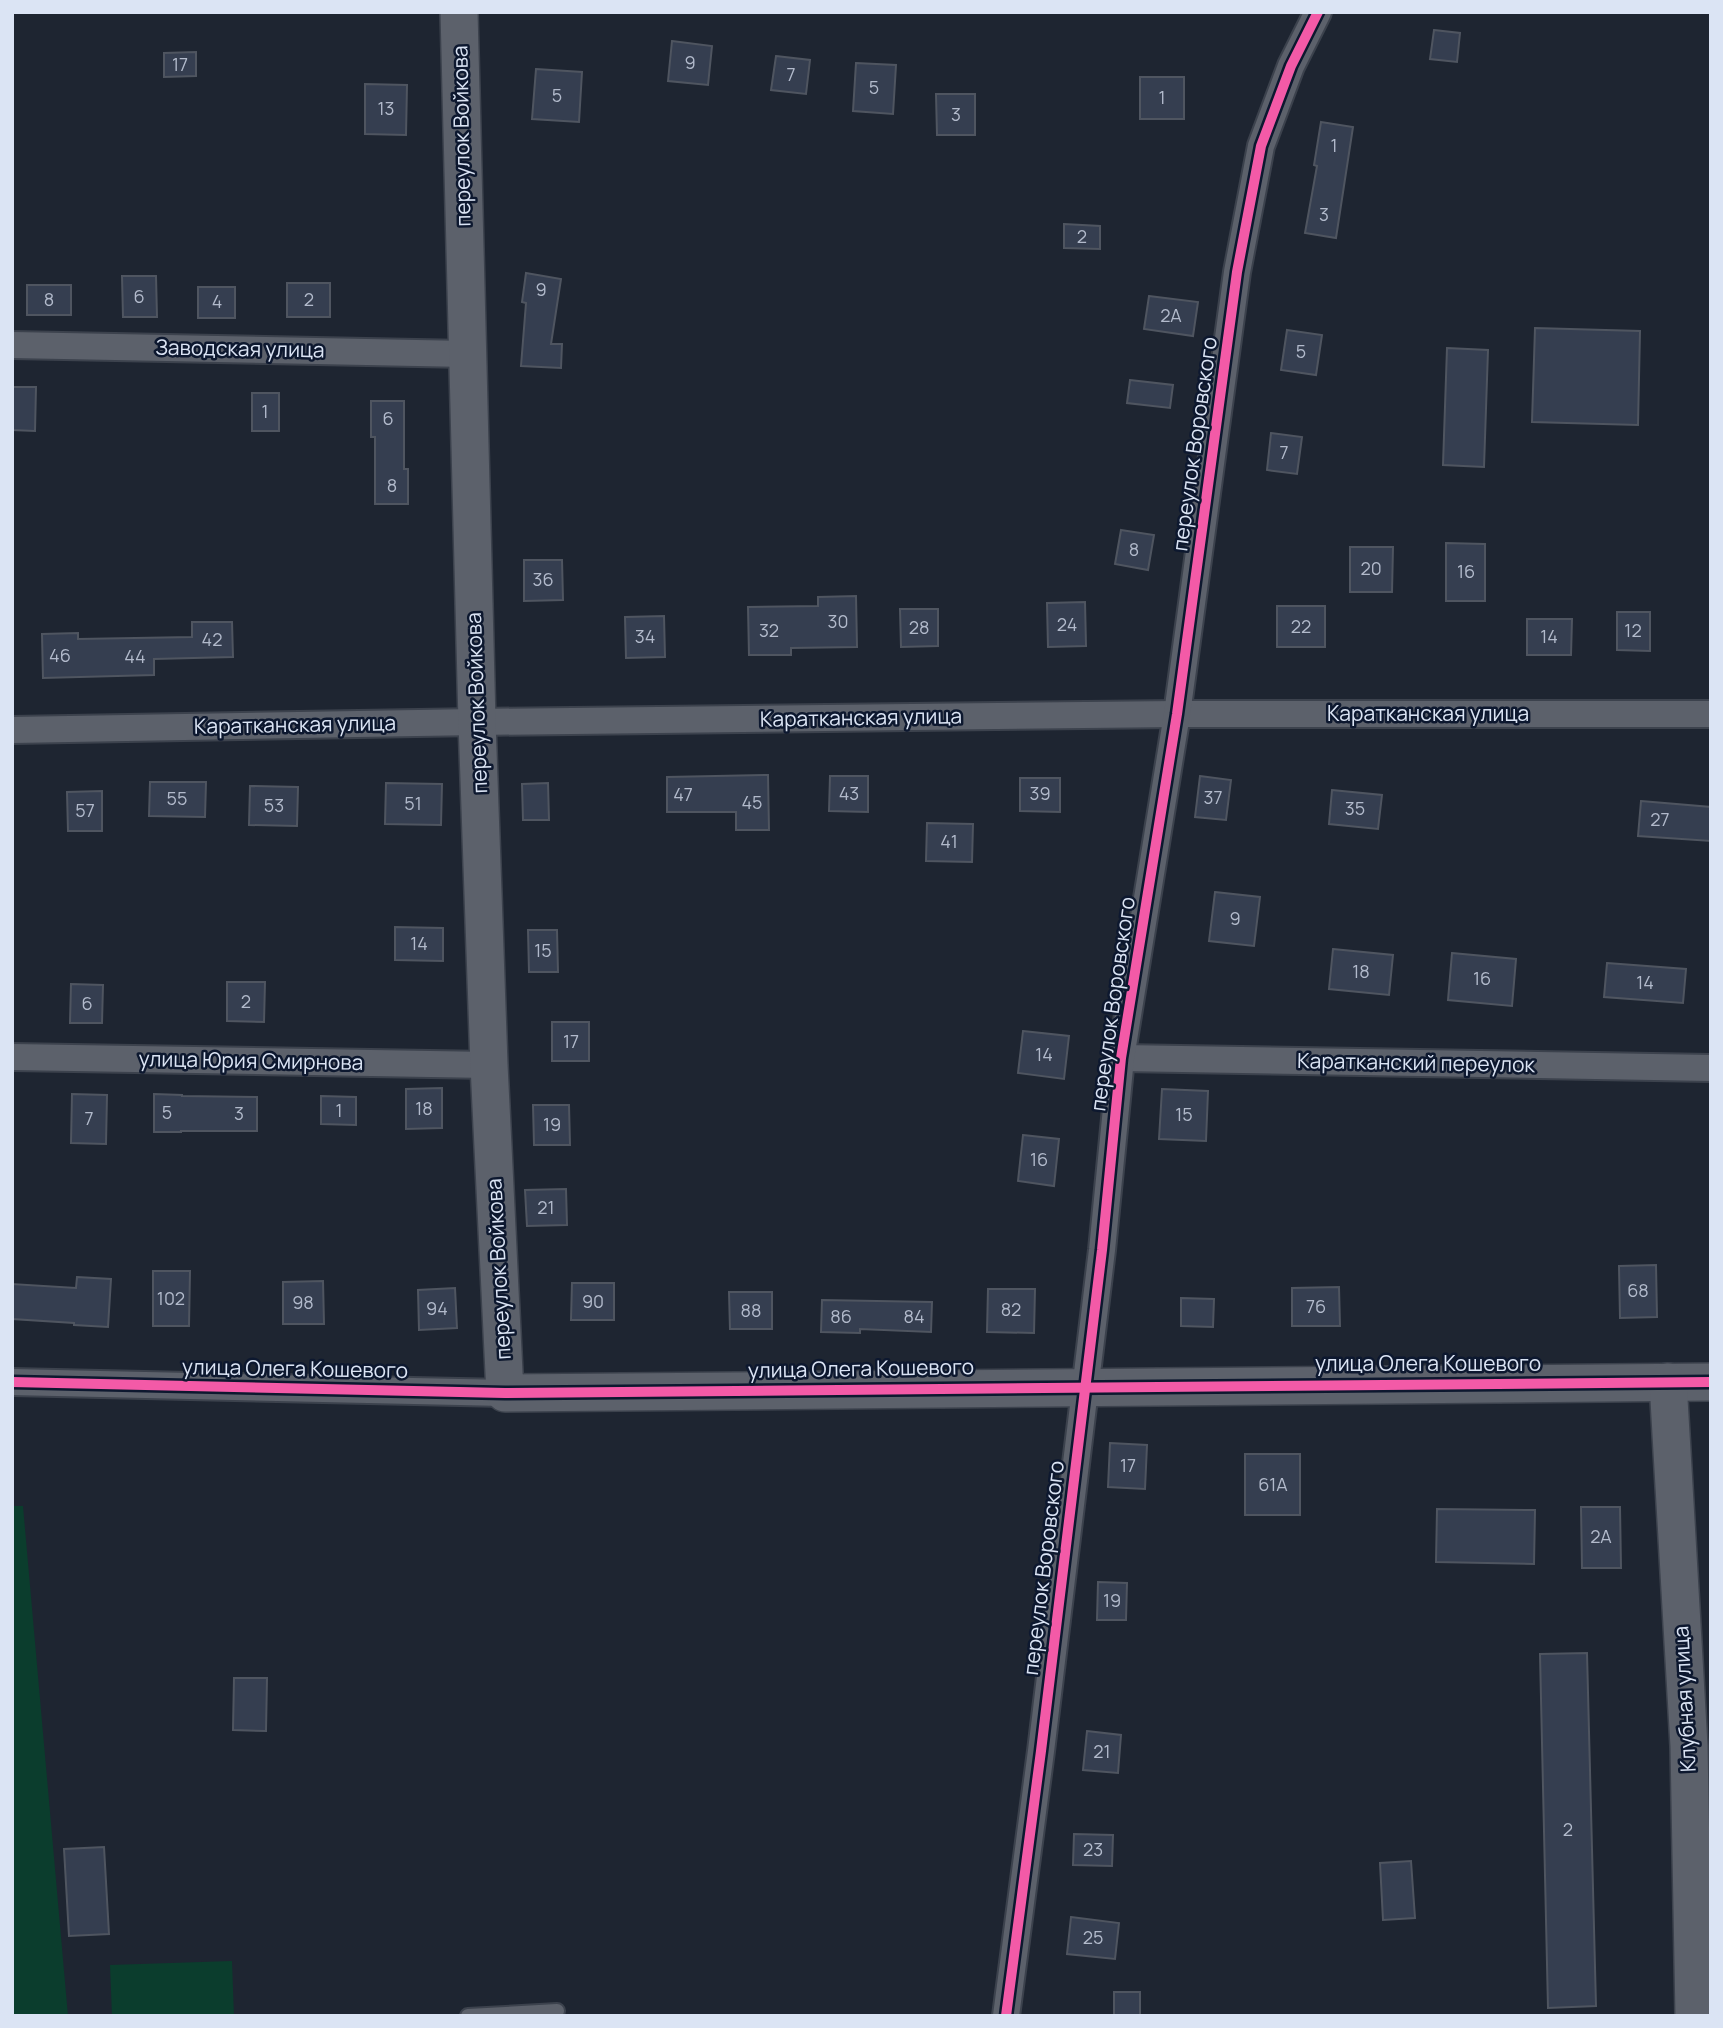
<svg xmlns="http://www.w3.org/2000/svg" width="1723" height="2028" font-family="Manrope,sans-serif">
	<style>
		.green { fill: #0b3d2d }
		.building { fill: #353e50; stroke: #4f5560; stroke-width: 2 }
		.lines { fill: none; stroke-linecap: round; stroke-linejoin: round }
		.lane-casing { stroke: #3c424d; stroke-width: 18 }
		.street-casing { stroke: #3c424d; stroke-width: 30 }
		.secondary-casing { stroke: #3c424d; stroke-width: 40 }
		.lane { stroke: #5c616b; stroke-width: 14 }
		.street { stroke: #5c616b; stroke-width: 26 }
		.secondary { stroke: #5c616b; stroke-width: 37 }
		.cycleway-casing { stroke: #0d182f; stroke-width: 15 }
		.cycleway { stroke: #f35aa7; stroke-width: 10 }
		.labels { text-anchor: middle; stroke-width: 5; stroke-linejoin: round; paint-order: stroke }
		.number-label { font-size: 18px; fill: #b2bacb }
		.street-label { font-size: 21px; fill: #dbe4f4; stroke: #0d182f }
	</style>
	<rect width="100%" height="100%" fill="#1e2531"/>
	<!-- green -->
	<g class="green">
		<path d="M12 1506H23L68 2016H12Z"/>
		<path d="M232 1961 234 2016H112L110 1965Z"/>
	</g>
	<!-- building -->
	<g class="building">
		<path d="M1434 30 1460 33 1457 62 1430 59Z"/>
		<path d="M672 41 712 46 708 85 668 81Z"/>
		<path d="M196 52V76L164 77V53Z"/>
		<path d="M776 56 810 60 806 94 771 90Z"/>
		<path d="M856 63 896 65 893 114 853 111Z"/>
		<path d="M536 69 582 72 579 122 532 119Z"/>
		<rect x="1140" y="77" width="44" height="42"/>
		<path d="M365 84 407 85 406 135 365 134Z"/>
		<path d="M936 94H975V135H937Z"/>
		<path d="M1321 122 1353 127 1336 238 1305 233 1317 166 1314 165Z"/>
		<path d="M1064 224 1100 226V249L1064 248Z"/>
		<path d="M526 273 561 279 551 344H562L561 368 521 366 526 303 522 302Z"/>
		<path d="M122 276H156L157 317H123Z"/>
		<rect x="287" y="283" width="43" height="34"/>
		<rect x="27" y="285" width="44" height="30"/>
		<rect x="198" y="287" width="37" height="31"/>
		<path d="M1149 296 1198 302 1193 336 1144 329Z"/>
		<path d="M1535 328 1640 331 1638 425 1532 422Z"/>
		<path d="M1287 330 1322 335 1316 375 1281 370Z"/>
		<path d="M1447 348 1488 350 1484 467 1443 465Z"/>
		<path d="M1130 380 1173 385 1170 408 1127 403Z"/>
		<path d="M12 387H36L35 431 12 430Z"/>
		<rect x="252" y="393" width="27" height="38"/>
		<path d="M371 401H404V469H408V504H375V437H371Z"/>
		<path d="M1271 433 1302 437 1297 474 1267 470Z"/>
		<path d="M1121 530 1154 535 1148 570 1115 564Z"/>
		<path d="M1446 543 1485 544V601H1446Z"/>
		<path d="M1350 547H1393L1392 592H1350Z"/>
		<path d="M524 560H562L563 600 524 601Z"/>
		<path d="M856 596 857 647 791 648V655H749L748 607 818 606V597Z"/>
		<path d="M1085 602 1086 646 1048 647 1047 603Z"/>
		<rect x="1277" y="606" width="48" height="41"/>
		<path d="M900 609H938V646L901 647Z"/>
		<path d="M1617 612H1650V651L1617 650Z"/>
		<path d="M664 616 665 657 626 658 625 617Z"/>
		<path d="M1527 619H1572L1571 655H1527Z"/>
		<path d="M192 622H232L233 657 154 659V675L43 678 42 634 78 633V639L192 637Z"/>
		<path d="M768 775 769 830H736V812H667V777Z"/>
		<path d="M830 776H868V812L829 811Z"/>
		<path d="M1200 776 1231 780 1226 820 1195 817Z"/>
		<path d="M1020 778H1060V812L1020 811Z"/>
		<path d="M150 782H206L205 817 149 816Z"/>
		<path d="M386 783 442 784 441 825 385 824Z"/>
		<path d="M548 783 549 820H523L522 784Z"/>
		<path d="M250 786 298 787 297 826 249 825Z"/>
		<path d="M1332 790 1382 795 1378 829 1329 824Z"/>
		<path d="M102 791V831H68L67 792Z"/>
		<path d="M1641 801 1711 807V841L1638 836Z"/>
		<path d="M927 823 973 824 972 862 926 861Z"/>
		<path d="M1215 892 1260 897 1254 946 1209 941Z"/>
		<path d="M395 927 443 928V961L395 960Z"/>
		<path d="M528 930H557L558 972H529Z"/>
		<path d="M1333 949 1393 955 1389 995 1329 989Z"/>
		<path d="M1452 953 1516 959 1512 1006 1448 1000Z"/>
		<path d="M1607 963 1686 969 1683 1003 1604 997Z"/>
		<path d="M227 982H265L264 1022 227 1021Z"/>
		<path d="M71 984 103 985 102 1023H70Z"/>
		<rect x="552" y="1022" width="37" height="39"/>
		<path d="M1023 1031 1069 1036 1064 1079 1018 1073Z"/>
		<path d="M442 1088V1128L406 1129V1089Z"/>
		<path d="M1162 1089 1208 1091 1206 1141 1159 1139Z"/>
		<path d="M72 1094 107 1095 106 1144 71 1143Z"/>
		<path d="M154 1094 182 1095V1096L257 1097V1131H181V1132H154Z"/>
		<path d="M321 1096 356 1097V1125L321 1124Z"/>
		<path d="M533 1105H569L570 1145H534Z"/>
		<path d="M1023 1135 1059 1139 1054 1186 1018 1181Z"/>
		<path d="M566 1189 567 1225 527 1226 525 1190Z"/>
		<path d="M1656 1265 1657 1317 1620 1318 1619 1266Z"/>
		<path d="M153 1271H190L189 1326H153Z"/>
		<path d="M77 1277 111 1279 108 1327 74 1325V1323L12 1319V1284L76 1288Z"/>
		<path d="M323 1281 324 1324H283V1282Z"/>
		<path d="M572 1283H614V1320H571Z"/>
		<path d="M1339 1287 1340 1326H1292V1288Z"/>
		<path d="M455 1288 457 1328 419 1330 418 1290Z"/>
		<path d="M988 1289H1035L1034 1333 987 1332Z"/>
		<path d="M729 1292H772V1329H730Z"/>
		<path d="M1181 1298 1214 1299 1213 1327 1181 1326Z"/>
		<path d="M822 1300 932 1302 931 1332 860 1329V1333L821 1332Z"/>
		<path d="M1110 1443 1147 1445 1145 1489 1108 1487Z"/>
		<rect x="1245" y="1454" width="55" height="61"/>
		<path d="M1581 1507H1620L1621 1568H1582Z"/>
		<path d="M1437 1509 1535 1510 1534 1564 1436 1562Z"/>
		<path d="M1098 1582 1127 1583 1126 1620H1097Z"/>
		<path d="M1587 1653 1596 2006 1548 2008 1540 1654Z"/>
		<path d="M234 1678H267L266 1731 233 1730Z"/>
		<path d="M1087 1731 1121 1735 1118 1773 1083 1770Z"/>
		<path d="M1074 1834 1113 1835 1112 1866 1073 1865Z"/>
		<path d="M104 1847 109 1934 69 1936 64 1849Z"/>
		<path d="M1411 1861 1415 1918 1383 1920 1380 1863Z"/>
		<path d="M1071 1917 1119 1923 1115 1959 1067 1954Z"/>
		<rect x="1114" y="1992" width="26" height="24"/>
	</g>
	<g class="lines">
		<!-- lane casing -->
		<g class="lane-casing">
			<path id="lane" d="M468 2016 557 2011"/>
		</g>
		<!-- street casing -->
		<g class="street-casing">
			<g id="street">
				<path d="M12 345 467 354"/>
				<path d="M12 730 477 722 1177 714H1711"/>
				<path d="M12 1057 489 1065"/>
				<path d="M1121 1058 1711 1068"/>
				<path d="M12 1382 505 1393"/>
				<path d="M1006 2016 1041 1751 1102 1250 1121 1058 1177 714 1237 272 1261 146 1291 66 1318 12"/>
			</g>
		</g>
		<!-- secondary casing -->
		<g class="secondary-casing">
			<g id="secondary">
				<path d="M459 12 477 722 489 1065 505 1393 1711 1382"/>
				<path d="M1668 1382 1689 1746 1694 2016"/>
			</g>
		</g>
		<!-- lane -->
		<use href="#lane" class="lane"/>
		<!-- street -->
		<use href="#street" class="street"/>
		<!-- secondary -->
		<use href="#secondary" class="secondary"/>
		<!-- cycleway casing -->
		<g class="cycleway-casing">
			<g id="cycleway">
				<path d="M12 1382 505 1393 1711 1382"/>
				<path d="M1006 2016 1041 1751 1102 1250 1121 1058 1177 714 1237 272 1261 146 1291 66 1318 12"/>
			</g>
		</g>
		<!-- cycleway -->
		<use href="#cycleway" class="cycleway"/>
	</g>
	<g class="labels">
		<!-- number labels -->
		<g class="number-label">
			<text x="690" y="69">9</text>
			<text x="180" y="71">17</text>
			<text x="791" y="81">7</text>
			<text x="874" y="94">5</text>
			<text x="557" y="102">5</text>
			<text x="1162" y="104">1</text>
			<text x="386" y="115">13</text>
			<text x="956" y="121">3</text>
			<text x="1334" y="152">1</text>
			<text x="1324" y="221">3</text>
			<text x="1082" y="243">2</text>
			<text x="541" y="296">9</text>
			<text x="139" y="303">6</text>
			<text x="49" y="306">8</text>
			<text x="309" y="306">2</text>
			<text x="217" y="308">4</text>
			<text x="1171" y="322">2А</text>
			<text x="1301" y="358">5</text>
			<text x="265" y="418">1</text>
			<text x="388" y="425">6</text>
			<text x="1284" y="459">7</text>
			<text x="392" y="492">8</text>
			<text x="1134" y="556">8</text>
			<text x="1371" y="575">20</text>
			<text x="1466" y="578">16</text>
			<text x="543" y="586">36</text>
			<text x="838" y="628">30</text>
			<text x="1067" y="631">24</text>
			<text x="1301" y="633">22</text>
			<text x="919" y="634">28</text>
			<text x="769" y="637">32</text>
			<text x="1633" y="637">12</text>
			<text x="645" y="643">34</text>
			<text x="1549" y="643">14</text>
			<text x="212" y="646">42</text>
			<text x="60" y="662">46</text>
			<text x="135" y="663">44</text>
			<text x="849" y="800">43</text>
			<text x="1040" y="800">39</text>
			<text x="683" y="801">47</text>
			<text x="1213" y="804">37</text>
			<text x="177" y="805">55</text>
			<text x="752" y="809">45</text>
			<text x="413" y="810">51</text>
			<text x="274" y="812">53</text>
			<text x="1355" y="815">35</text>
			<text x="85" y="817">57</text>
			<text x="1660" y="826">27</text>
			<text x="949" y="848">41</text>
			<text x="1235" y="925">9</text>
			<text x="419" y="950">14</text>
			<text x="543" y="957">15</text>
			<text x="1361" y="978">18</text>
			<text x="1482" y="985">16</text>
			<text x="1645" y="989">14</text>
			<text x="246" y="1008">2</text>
			<text x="87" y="1010">6</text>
			<text x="571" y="1048">17</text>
			<text x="1044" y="1061">14</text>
			<text x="424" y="1115">18</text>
			<text x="339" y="1117">1</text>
			<text x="167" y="1119">5</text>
			<text x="239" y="1120">3</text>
			<text x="1184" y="1121">15</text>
			<text x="89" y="1125">7</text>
			<text x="552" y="1131">19</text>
			<text x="1039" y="1166">16</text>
			<text x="546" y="1214">21</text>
			<text x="1638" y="1297">68</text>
			<text x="171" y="1305">102</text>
			<text x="593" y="1308">90</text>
			<text x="303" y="1309">98</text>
			<text x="1316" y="1313">76</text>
			<text x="437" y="1315">94</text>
			<text x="1011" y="1316">82</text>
			<text x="751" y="1317">88</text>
			<text x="841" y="1323">86</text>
			<text x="914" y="1323">84</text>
			<text x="1128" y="1472">17</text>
			<text x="1273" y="1491">61А</text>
			<text x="1601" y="1543">2А</text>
			<text x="1112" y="1607">19</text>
			<text x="1102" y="1758">21</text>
			<text x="1568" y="1836">2</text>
			<text x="1093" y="1856">23</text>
			<text x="1093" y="1944">25</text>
		</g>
		<!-- street labels -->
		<g class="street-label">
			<text transform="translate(462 136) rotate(-91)" y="7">переулок Войкова</text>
			<text transform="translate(240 349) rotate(1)" y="7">Заводская улица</text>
			<text transform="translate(1195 444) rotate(-82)" y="7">переулок Воровского</text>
			<text transform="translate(477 703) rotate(-92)" y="7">переулок Войкова</text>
			<text x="1428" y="721">Каратканская улица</text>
			<text transform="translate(861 718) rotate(-1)" y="7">Каратканская улица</text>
			<text transform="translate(295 725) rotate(-1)" y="7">Каратканская улица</text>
			<text transform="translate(1113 1004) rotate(-82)" y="7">переулок Воровского</text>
			<text transform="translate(251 1061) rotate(1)" y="7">улица Юрия Смирнова</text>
			<text transform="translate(1416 1063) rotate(1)" y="7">Каратканский переулок</text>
			<text transform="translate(499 1269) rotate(-93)" y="7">переулок Войкова</text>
			<text x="1428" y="1371">улица Олега Кошевого</text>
			<text transform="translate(295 1369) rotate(1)" y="7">улица Олега Кошевого</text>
			<text transform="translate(861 1369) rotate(-1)" y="7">улица Олега Кошевого</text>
			<text transform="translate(1044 1568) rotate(-83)" y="7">переулок Воровского</text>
			<text transform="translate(1685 1699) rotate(-93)" y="7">Клубная улица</text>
		</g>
	</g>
	<!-- border -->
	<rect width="1723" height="2028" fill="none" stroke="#dbe4f4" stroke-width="28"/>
</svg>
